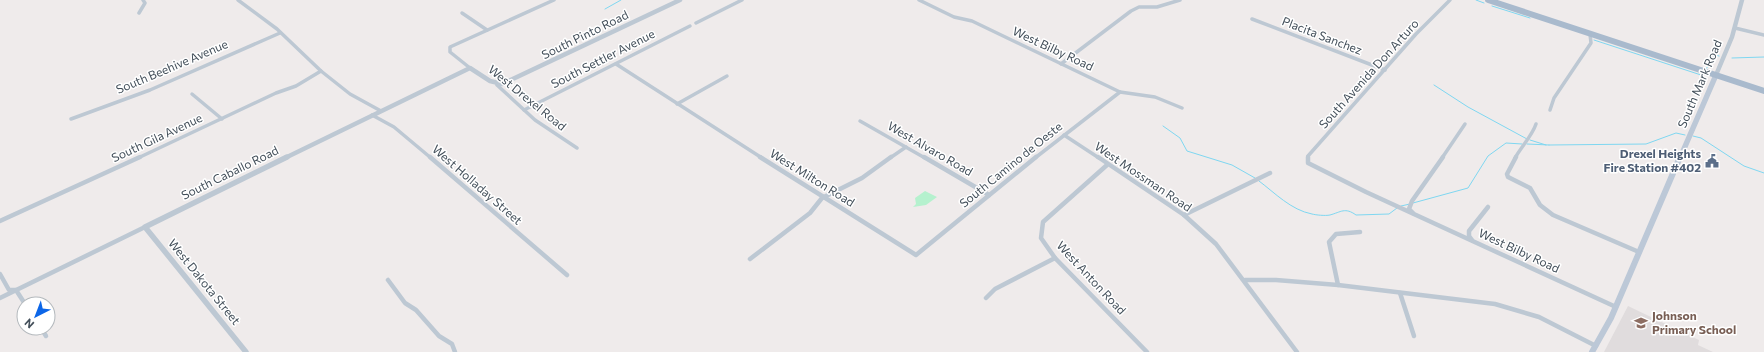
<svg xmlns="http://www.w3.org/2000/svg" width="1764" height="352" font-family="Commissioner,sans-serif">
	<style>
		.education { fill: #e0dcdd }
		.green { fill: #b5f1ce }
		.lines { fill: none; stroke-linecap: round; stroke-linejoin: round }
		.stream { stroke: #7fd7f1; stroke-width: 1 }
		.minor-far1 { stroke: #bdc8d3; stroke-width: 3.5 }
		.minor { stroke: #bdc8d3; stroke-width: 4.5 }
		.tertiary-far1 { stroke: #bdc8d3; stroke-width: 4.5 }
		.tertiary { stroke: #bdc8d3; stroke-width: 5.5 }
		.secondary-far1 { stroke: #bcc8d7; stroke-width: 5.5 }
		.secondary { stroke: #bcc8d7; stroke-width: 6 }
		.primary { stroke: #a9bacd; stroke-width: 6 }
		.labels { text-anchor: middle; stroke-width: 3; stroke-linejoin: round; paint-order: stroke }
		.street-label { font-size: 12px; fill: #434f5a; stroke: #fff }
		.service-label { font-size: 12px; font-weight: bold; fill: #4e5e75; stroke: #fff; text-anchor: end }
		.education-label { font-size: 12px; font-weight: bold; fill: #785e54; stroke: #fff; text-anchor: start }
	</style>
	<rect width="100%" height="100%" fill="#efebeb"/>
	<!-- education -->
	<path class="education" d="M1628 306 1699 340 1698 345 1713 352H1604Z"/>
	<!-- green -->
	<path class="green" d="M925 191 937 197 926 205 913 207 916 204 915 198Z"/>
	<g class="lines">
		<!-- stream -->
		<g class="stream">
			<path d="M1476 0 1484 3"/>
			<path d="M1492 6 1530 18"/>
			<path d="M605 9 621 0"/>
			<path d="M1594 40 1701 75"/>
			<path d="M1732 58 1764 57"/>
			<path d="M1706 69 1715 55 1719 56"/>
			<path d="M1434 85 1468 107 1527 139"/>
			<path d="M1163 126 1180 138 1187 151 1232 165 1255 178"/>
			<path d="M1693 136 1701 138 1744 166 1764 173"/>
			<path d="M1530 140 1546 145"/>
			<path d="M1527 144 1549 145"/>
			<path d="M1549 145 1646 144 1676 133 1685 135"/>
			<path d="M1259 181C1275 193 1291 210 1312 214 1316 215 1325 216 1330 215 1341 212 1345 207 1356 215L1389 214 1397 208"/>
			<path d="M1413 203 1468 188 1488 156 1506 143 1522 144"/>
			<path d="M1401 206 1410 204"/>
		</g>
		<!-- minor-far1 -->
		<g class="minor-far1">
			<path d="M238 0 277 29 321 71 350 94 381 111"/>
			<path d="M919 0 954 17 972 21 1120 92 1155 97 1182 108"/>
			<path d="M139 13 145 3 143 0"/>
			<path d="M462 13 487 30"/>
			<path d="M1252 19 1385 70"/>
			<path d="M696 23 742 0"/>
			<path d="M1735 28 1764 35"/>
			<path d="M616 64 762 158"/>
			<path d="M1061 64 1131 11 1139 7H1157L1180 0"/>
			<path d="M470 68 450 52V47L554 0"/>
			<path d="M497 85 535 120 577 148"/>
			<path d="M192 94 222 119"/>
			<path d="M677 104 727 76"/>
			<path d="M524 110 690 26"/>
			<path d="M1550 110 1554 98 1591 43 1590 34"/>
			<path d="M372 115 394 127 431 158"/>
			<path d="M71 119 150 90 280 33"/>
			<path d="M860 121 925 158"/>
			<path d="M1064 135 1099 158"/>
			<path d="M138 158 276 93 296 86 321 71"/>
			<path d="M890 158 906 147"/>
			<path d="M1035 158 1120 92"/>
			<path d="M1308 158V156L1416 34 1450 0"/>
			<path d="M1442 158 1465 124"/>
			<path d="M1515 158C1521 147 1532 136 1536 124"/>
		</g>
		<!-- minor -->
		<g class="minor">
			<path d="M430 157 567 275"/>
			<path d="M760 157 916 255 1036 157"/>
			<path d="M924 157 989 195"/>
			<path d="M1098 157 1184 215 1216 244 1297 352"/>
			<path d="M1308 157V163L1366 192 1616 307"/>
			<path d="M1516 157 1507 174 1508 177 1530 188 1540 205 1553 215 1639 252"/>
			<path d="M1107 165 1043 222 1041 238 1055 258 1147 352"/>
			<path d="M1413 213 1409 209 1412 201 1443 157"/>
			<path d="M1184 215 1270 173"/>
			<path d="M0 221 140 157"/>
			<path d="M1472 240 1469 236V231L1488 207"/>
			<path d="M750 259 810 213 822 198 862 178 891 157"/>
			<path d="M0 274 9 290H16L25 304"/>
			<path d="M388 280 405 303 416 310 439 336 452 344 455 352"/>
			<path d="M1245 280H1276L1338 285 1495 304 1539 317 1596 346"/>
			<path d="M1338 285 1329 242 1336 234 1360 232"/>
			<path d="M1400 293 1414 336"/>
			<path d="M0 298 145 227"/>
			<path d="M986 298 995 289 1055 258"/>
			<path d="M41 328 46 336"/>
		</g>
		<!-- tertiary-far1 -->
		<g class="tertiary-far1">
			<path d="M1716 75 1732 37 1742 0"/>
			<path d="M285 158 470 68 490 81 502 84 680 0"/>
		</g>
		<!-- tertiary -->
		<path class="tertiary" d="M246 352 145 227 287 157"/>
		<!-- secondary-far1 -->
		<path class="secondary-far1" d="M1680 158 1716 75"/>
		<!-- secondary -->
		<path class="secondary" d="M1592 352 1611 318 1680 157"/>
		<!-- primary -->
		<path class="primary" d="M1488 0 1764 91"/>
	</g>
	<!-- icons -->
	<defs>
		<g id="civic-bare" transform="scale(1.08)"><path d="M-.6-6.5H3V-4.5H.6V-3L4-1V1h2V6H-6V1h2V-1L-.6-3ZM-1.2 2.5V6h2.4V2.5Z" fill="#5c6f8a" stroke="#fff" stroke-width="2.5" paint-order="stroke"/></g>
		<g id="school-bare" transform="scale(1.08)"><path d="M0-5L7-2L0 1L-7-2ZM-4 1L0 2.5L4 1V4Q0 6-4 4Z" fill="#8d6e63" stroke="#fff" stroke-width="2.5" paint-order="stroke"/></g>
	</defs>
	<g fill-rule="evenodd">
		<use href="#civic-bare" x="1712" y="161"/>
		<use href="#school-bare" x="1641" y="323"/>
	</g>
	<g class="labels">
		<!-- street labels -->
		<g class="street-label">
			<text transform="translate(585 35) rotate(-26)" y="4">South Pinto Road</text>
			<text transform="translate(1322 36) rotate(21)" y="4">Placita Sanchez</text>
			<text transform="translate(1053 49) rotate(25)" y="4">West Bilby Road</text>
			<text transform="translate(603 59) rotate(-27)" y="4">South Settler Avenue</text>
			<text transform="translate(172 67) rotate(-23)" y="4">South Beehive Avenue</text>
			<text transform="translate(1369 74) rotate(-48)" y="4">South Avenida Don Arturo</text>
			<text transform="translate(1700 84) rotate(-67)" y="4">South Mark Road</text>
			<text transform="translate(527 98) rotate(39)" y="4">West Drexel Road</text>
			<text transform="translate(157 138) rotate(-25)" y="4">South Gila Avenue</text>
			<text transform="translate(930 149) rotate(30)" y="4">West Alvaro Road</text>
			<text transform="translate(1011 165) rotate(-39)" y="4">South Camino de Oeste</text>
			<text transform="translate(230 173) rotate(-26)" y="4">South Caballo Road</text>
			<text transform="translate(1143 177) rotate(34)" y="4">West Mossman Road</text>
			<text transform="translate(812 178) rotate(32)" y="4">West Milton Road</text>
			<text transform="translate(477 185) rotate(41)" y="4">West Holladay Street</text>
			<text transform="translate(1519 251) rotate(25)" y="4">West Bilby Road</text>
			<text transform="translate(1091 278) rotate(47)" y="4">West Anton Road</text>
			<text transform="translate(204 282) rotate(51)" y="4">West Dakota Street</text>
		</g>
		<!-- service labels -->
		<g class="service-label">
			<text x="1701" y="158">Drexel Heights<tspan x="1701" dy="14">Fire Station #402</tspan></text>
		</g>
		<!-- education labels -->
		<g class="education-label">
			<text x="1652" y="320">Johnson<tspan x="1652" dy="14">Primary School</tspan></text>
		</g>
	</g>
	<!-- north arrow -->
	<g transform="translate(36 316) rotate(222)"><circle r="19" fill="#ffffff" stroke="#b4b9bd"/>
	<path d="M0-3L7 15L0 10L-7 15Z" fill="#0c66e8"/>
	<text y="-6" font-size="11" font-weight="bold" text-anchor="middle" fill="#434f5a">N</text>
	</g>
</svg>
